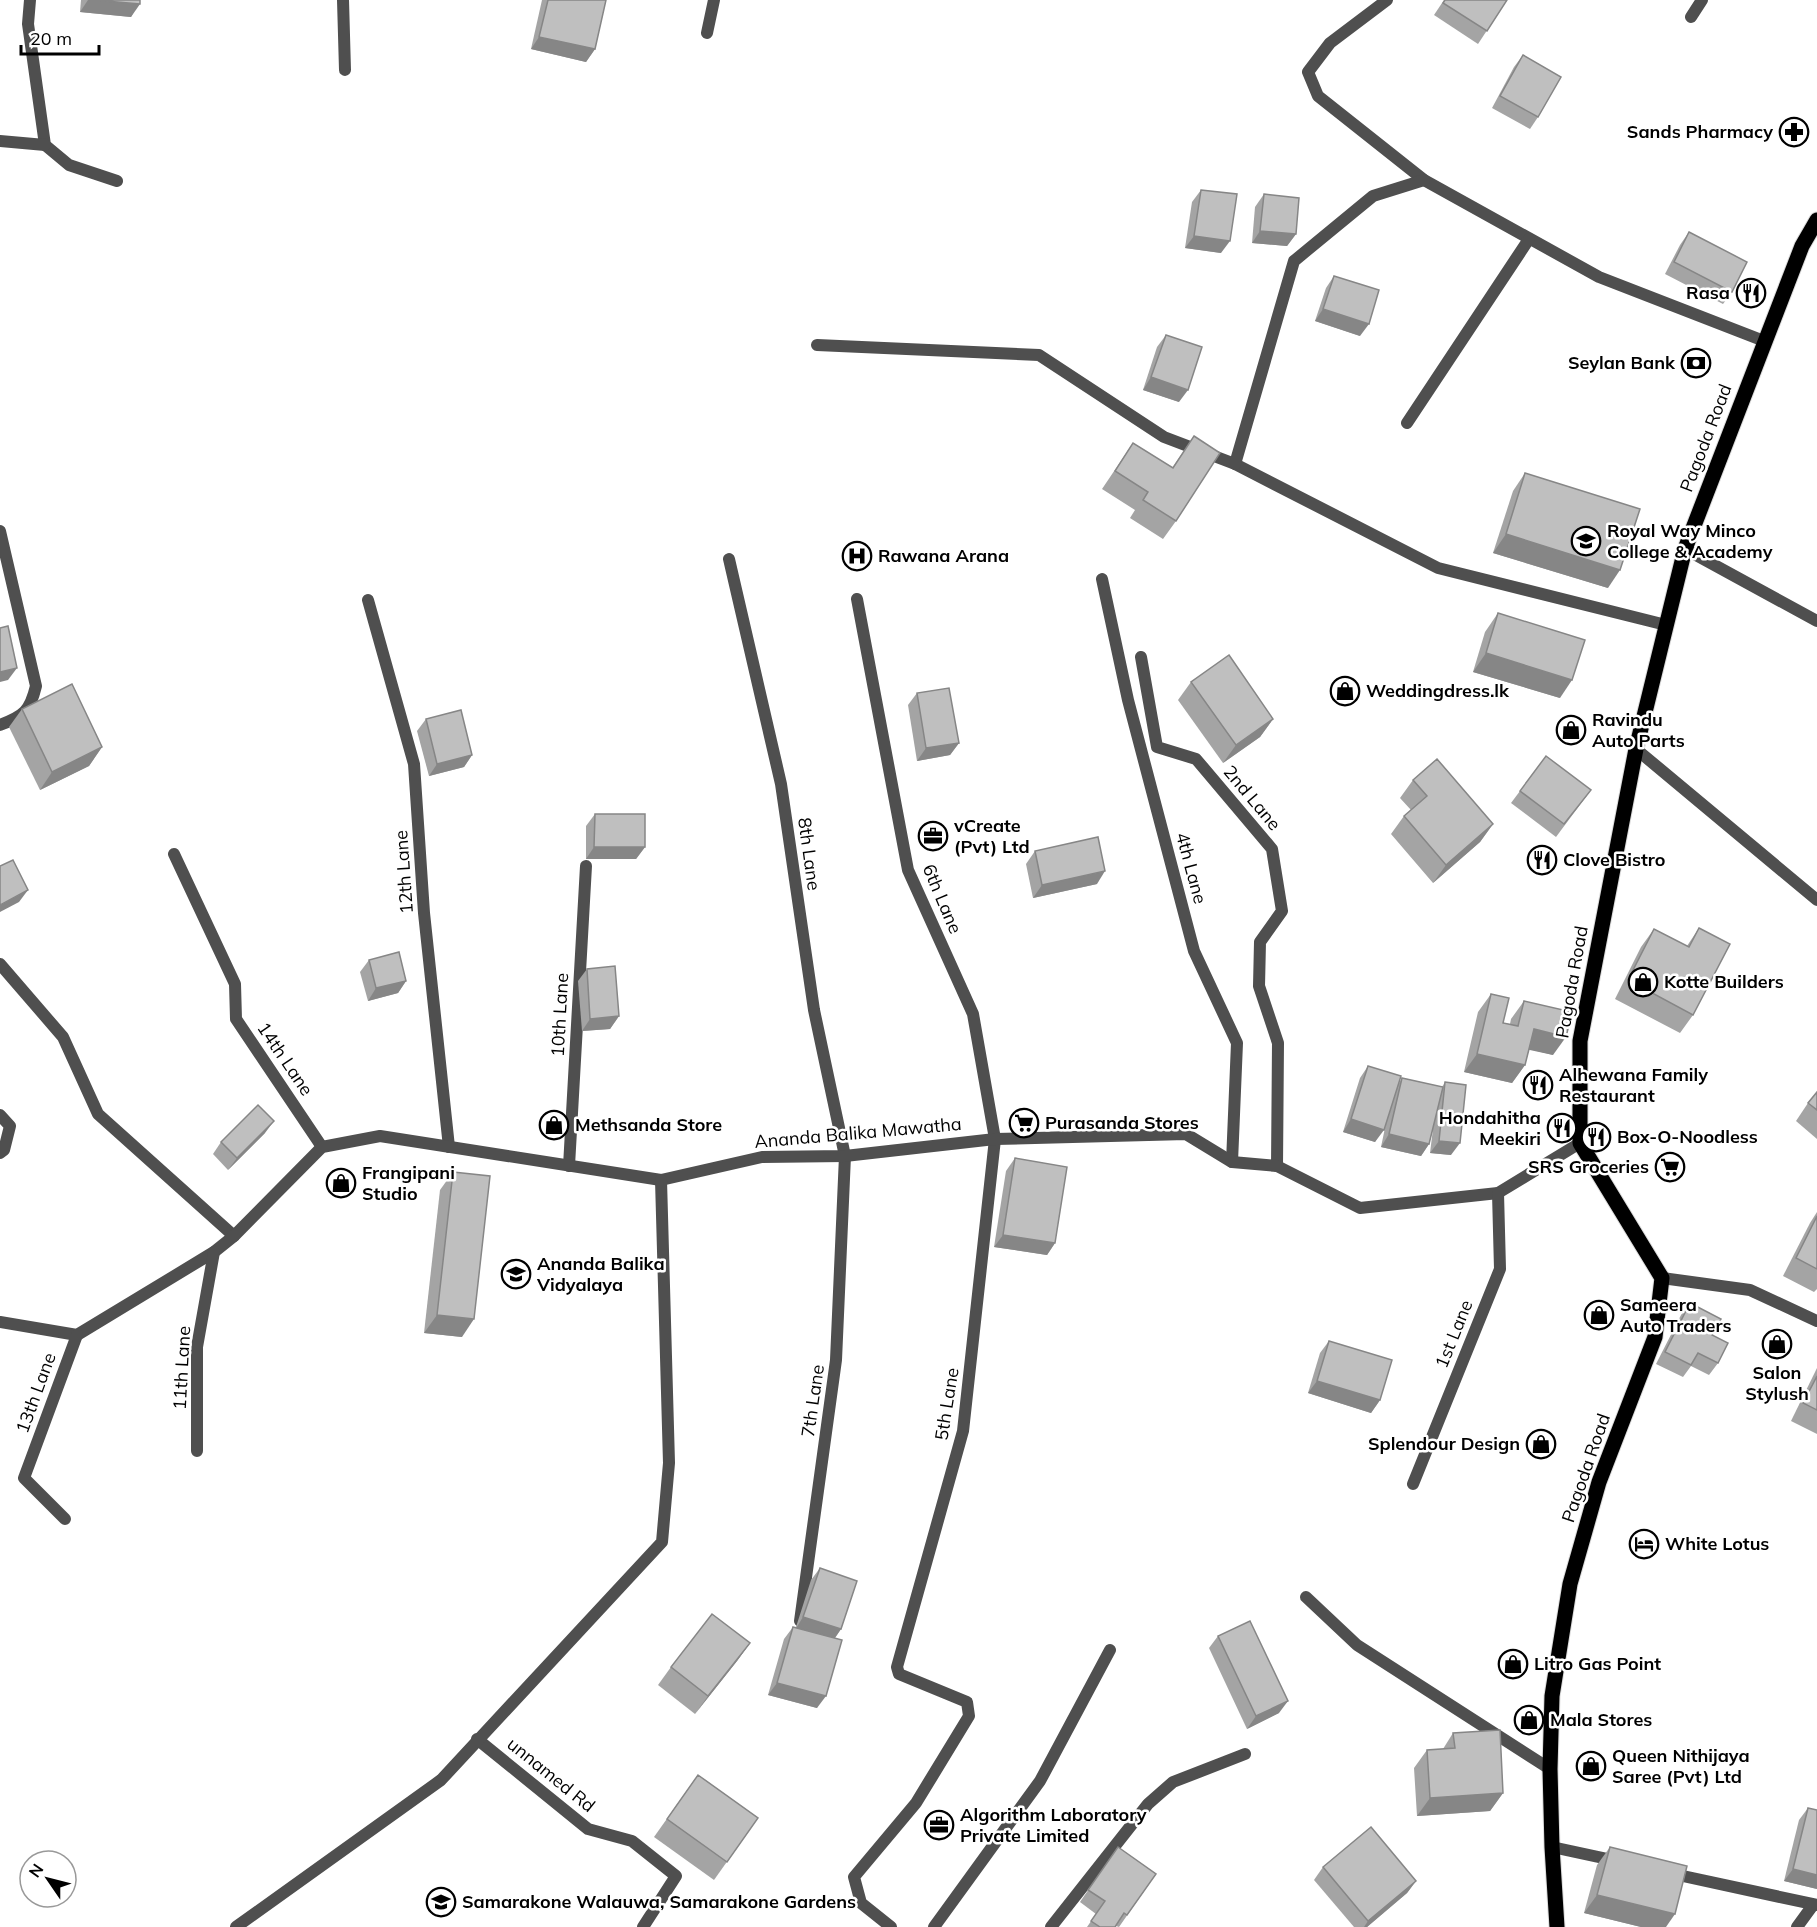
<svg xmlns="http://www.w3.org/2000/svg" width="1817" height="1927" font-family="Mulish,sans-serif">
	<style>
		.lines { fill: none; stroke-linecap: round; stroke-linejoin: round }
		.primary-casing { stroke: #dbdbdb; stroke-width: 17 }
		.service { stroke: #4f4f4f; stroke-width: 12 }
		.minor { stroke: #4f4f4f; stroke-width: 12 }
		.tertiary { stroke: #4f4f4f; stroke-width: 12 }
		.primary { stroke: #000; stroke-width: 15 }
		.wall { fill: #a4a4a4 }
		.shaded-wall { fill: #868686 }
		.building { fill: #bfbfbf; stroke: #868686; stroke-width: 1.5 }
		.labels { text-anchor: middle; stroke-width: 5; stroke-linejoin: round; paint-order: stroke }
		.poi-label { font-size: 18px; font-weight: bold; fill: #000; stroke: #fff; text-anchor: start }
		.street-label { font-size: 18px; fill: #000; stroke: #fff }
	</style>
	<rect width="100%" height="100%" fill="#fff"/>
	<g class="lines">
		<!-- primary casing -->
		<g class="primary-casing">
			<path id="primary" d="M1557 1927 1552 1847 1550 1769 1552 1696 1570 1584 1599 1482 1655 1337 1662 1278 1580 1143V1041L1636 749 1685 549 1802 246 1817 220"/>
		</g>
		<!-- service -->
		<g class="service">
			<path d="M1691 17 1702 0"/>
			<path d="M1636 749 1817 900"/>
		</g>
		<!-- minor -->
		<g class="minor">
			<path d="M30 0 28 24 45 145 69 165 117 181"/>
			<path d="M343 0 345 70"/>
			<path d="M1387 0 1330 43 1308 72 1318 96 1424 180 1599 277 1764 341"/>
			<path d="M707 33 714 0"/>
			<path d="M0 141 45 145"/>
			<path d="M817 345 1039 355 1164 437 1235 464 1438 568 1666 625"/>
			<path d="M1407 423 1529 239"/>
			<path d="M1235 464 1294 261 1373 196 1424 180"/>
			<path d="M0 531 36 686C30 711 24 716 0 725"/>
			<path d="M1685 549 1817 621"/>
			<path d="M729 559 781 784 814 1010 845 1156 836 1360 800 1621"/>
			<path d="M1102 579 1128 700 1194 951 1237 1043 1232 1162"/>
			<path d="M857 599 908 870 973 1014 995 1139 963 1431 897 1667 899 1674 967 1702 969 1716 916 1803 854 1877 861 1903 891 1927"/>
			<path d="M368 600 414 764 424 913 449 1147"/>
			<path d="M1141 657 1157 747 1196 759 1272 849 1282 911 1260 942 1259 986 1278 1043 1277 1166"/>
			<path d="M174 854 235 984 236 1019 322 1147"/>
			<path d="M0 964 63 1037 98 1114 234 1236"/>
			<path d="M0 1115 10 1126 4 1150 0 1153"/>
			<path d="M569 1166 586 866"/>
			<path d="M0 1322 77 1335 214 1252 234 1236 322 1147 380 1136 661 1180 762 1157 845 1156 995 1139 1186 1134 1232 1162 1277 1166 1360 1208 1498 1193 1580 1143"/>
			<path d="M197 1451V1347L214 1252"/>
			<path d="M1413 1484 1500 1269 1498 1193"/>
			<path d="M65 1519 24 1478 77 1335"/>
			<path d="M1306 1597 1357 1645 1550 1769"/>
			<path d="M477 1739 588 1829 632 1841 676 1876 643 1927"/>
			<path d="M1552 1847 1617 1861"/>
			<path d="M1669 1873 1817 1905"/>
			<path d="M236 1927 441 1780 662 1542 669 1463 661 1180"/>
			<path d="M934 1927 1040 1781 1110 1650"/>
			<path d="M1051 1927 1148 1804 1173 1782 1245 1754"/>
			<path d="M1797 1927 1813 1905"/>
		</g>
		<!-- tertiary -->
		<path class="tertiary" d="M1662 1278 1750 1290 1817 1321"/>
		<!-- primary -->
		<use href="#primary" class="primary"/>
	</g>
	<!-- wall -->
	<g class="wall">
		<path d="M81 0H140L131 17 80 12Z"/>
		<path d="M542 0H606L595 49 586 62 531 49Z"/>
		<path d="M1444 0H1507L1478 44 1434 15Z"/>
		<path d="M1523 55 1538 117 1530 129 1492 108 1514 67Z"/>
		<path d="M1201 190 1221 253 1185 248 1192 202Z"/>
		<path d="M1264 194 1296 234 1287 246 1252 243 1255 207Z"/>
		<path d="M1689 232 1732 292 1723 304 1665 274 1680 245Z"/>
		<path d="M1334 276 1360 336 1315 321 1326 288Z"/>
		<path d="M1166 335 1179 402 1143 390 1157 347Z"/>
		<path d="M1194 436 1176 521 1163 539 1130 518 1135 510 1102 489 1133 443 1172 468Z"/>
		<path d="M1525 473 1608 588 1493 553 1513 491Z"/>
		<path d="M1498 613 1560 698 1473 672 1485 632Z"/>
		<path d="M1191 682 1273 719 1260 737 1223 763 1178 700Z"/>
		<path d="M917 693 959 743 950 755 917 761 908 705Z"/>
		<path d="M22 709 102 747 89 766 40 790 9 727Z"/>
		<path d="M426 719 472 755 464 767 429 776 417 731Z"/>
		<path d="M1413 780 1493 824 1480 842 1433 883 1391 834 1404 816 1411 810 1400 798Z"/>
		<path d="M1591 790 1556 837 1511 803 1520 791Z"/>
		<path d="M595 814 645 847 636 859H586V826Z"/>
		<path d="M1035 851 1097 884 1033 898 1026 864Z"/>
		<path d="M1699 928 1693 1015 1680 1033 1615 999 1641 947 1654 929 1687 946Z"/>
		<path d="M369 960 406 981 398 993 368 1001 360 972Z"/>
		<path d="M587 969 619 1016 610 1029 582 1031 578 981Z"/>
		<path d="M1491 994 1503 1023 1510 1024 1511 1019 1524 1001 1553 1055 1529 1049 1525 1065 1512 1083 1464 1072 1478 1012Z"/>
		<path d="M1368 1066 1399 1083 1402 1078 1442 1087 1445 1082 1451 1155 1430 1153 1433 1129 1429 1144 1421 1156 1381 1147 1386 1123 1375 1142 1343 1132 1360 1078Z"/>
		<path d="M1817 1092V1139L1796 1121 1808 1103Z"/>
		<path d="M265 1133 228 1170 213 1154 221 1142Z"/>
		<path d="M1015 1158 1055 1243 1047 1255 994 1247 1006 1171Z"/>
		<path d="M453 1172 462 1337 424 1333 440 1190Z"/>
		<path d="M1817 1212V1289L1814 1292 1783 1276 1810 1223Z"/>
		<path d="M1690 1303 1712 1335 1718 1363 1709 1375 1691 1366 1683 1377 1656 1364 1681 1315Z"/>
		<path d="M1329 1341 1380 1400 1371 1413 1308 1393 1320 1353Z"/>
		<path d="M1817 1368V1434L1791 1421Z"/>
		<path d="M820 1568 841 1629 835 1638 817 1708 768 1695 784 1639 793 1627H796L811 1580Z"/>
		<path d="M1218 1636 1279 1713 1247 1729 1209 1648Z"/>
		<path d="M750 1643 737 1661 695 1714 658 1685 671 1667Z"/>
		<path d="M1453 1733 1503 1793 1490 1811 1417 1816 1414 1768 1427 1750 1443 1749Z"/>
		<path d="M698 1775 758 1818 714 1880 654 1837Z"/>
		<path d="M1808 1808 1817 1889 1784 1881 1799 1820Z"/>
		<path d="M1118 1847 1156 1874 1119 1927 1116 1926 1115 1927H1087L1096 1914 1080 1902Z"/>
		<path d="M1610 1847 1666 1927H1641L1584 1913 1597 1865Z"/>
		<path d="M1323 1867 1416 1881 1407 1893 1367 1927H1354L1314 1880Z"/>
	</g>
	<!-- shaded-wall -->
	<g class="shaded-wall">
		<path d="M88 0H95L140 4 131 17 80 12Z"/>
		<path d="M539 37 595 49 586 62 531 49Z"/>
		<path d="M1260 231 1296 234 1287 246 1252 243Z"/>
		<path d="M1194 236 1230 241 1221 253 1185 248Z"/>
		<path d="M1323 309 1369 324 1360 336 1315 321Z"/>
		<path d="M1151 377 1188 390 1179 402 1143 390Z"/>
		<path d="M1506 534 1620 570 1608 588 1493 553Z"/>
		<path d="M1486 653 1572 680 1560 698 1473 672Z"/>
		<path d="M17 668 8 680 0 682V672Z"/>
		<path d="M1273 719 1260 737 1223 763 1236 745Z"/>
		<path d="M959 743 950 755 917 761 926 748Z"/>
		<path d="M102 747 89 766 40 790 52 772Z"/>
		<path d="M472 755 464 767 429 776 437 764Z"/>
		<path d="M1493 824 1480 842 1433 883 1446 865Z"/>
		<path d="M594 847H645L636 859H586Z"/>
		<path d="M1105 871 1097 884 1033 898 1042 885Z"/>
		<path d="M28 890 19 902 0 912V905Z"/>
		<path d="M406 981 398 993 368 1001 376 988Z"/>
		<path d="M619 1016 610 1029 582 1031 590 1019Z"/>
		<path d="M1534 1029 1566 1037 1553 1055 1521 1048Z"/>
		<path d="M1477 1054 1525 1065 1512 1083 1464 1072Z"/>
		<path d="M1351 1119 1384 1130 1375 1142 1343 1132Z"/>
		<path d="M274 1121 265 1133 228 1170 237 1158Z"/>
		<path d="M1389 1134 1429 1144 1421 1156 1381 1147Z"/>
		<path d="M1439 1141 1460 1143 1451 1155 1430 1153Z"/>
		<path d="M1003 1235 1055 1243 1047 1255 994 1247Z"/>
		<path d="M437 1315 474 1319 462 1337 424 1333Z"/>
		<path d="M1317 1381 1380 1400 1371 1413 1308 1393Z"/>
		<path d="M803 1617 841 1629 832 1642 795 1630Z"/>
		<path d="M750 1643 737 1661 695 1714 708 1696Z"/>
		<path d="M777 1683 826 1696 817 1708 768 1695Z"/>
		<path d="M1288 1701 1279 1713 1247 1729 1256 1716Z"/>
		<path d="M1503 1793 1490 1811 1417 1816 1430 1798Z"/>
		<path d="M1793 1869 1817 1875V1889L1784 1881Z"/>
		<path d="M1416 1881 1407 1893 1367 1927H1364L1368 1921Z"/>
		<path d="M1597 1895 1675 1914 1666 1927H1641L1584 1913Z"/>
	</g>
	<!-- building -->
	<g class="building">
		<path d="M95 0H140V4Z"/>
		<path d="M548 0H606L595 49 539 37Z"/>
		<path d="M1445 0H1507L1487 31 1443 3Z"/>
		<path d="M1523 55 1561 77 1538 117 1500 96Z"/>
		<path d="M1201 190 1237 194 1230 241 1194 236Z"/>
		<path d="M1264 194 1299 198 1296 234 1260 231Z"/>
		<path d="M1689 232 1747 262 1732 292 1674 262Z"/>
		<path d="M1334 276 1379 290 1369 324 1323 309Z"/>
		<path d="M1166 335 1202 347 1188 390 1151 377Z"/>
		<path d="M1194 436 1220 453 1176 521 1143 500 1148 492 1115 471 1133 443 1173 468Z"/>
		<path d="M1525 473 1640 509 1620 570 1506 534Z"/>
		<path d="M1498 613 1585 640 1572 680 1486 653Z"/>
		<path d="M8 626 17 668 0 672V628Z"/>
		<path d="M1229 655 1273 719 1236 745 1191 682Z"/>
		<path d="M72 684 102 747 52 772 22 709Z"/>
		<path d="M949 688 959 743 926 748 917 693Z"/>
		<path d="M461 710 472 755 437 764 426 719Z"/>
		<path d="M1546 756 1591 790 1564 824 1520 791Z"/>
		<path d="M1437 759 1493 824 1446 865 1404 816 1427 796 1413 780Z"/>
		<path d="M595 814H645V847H594Z"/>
		<path d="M1098 837 1105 871 1042 885 1035 851Z"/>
		<path d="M13 860 28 890 0 905V866Z"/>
		<path d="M1699 928 1730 944 1693 1015 1628 980 1654 929 1689 947Z"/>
		<path d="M399 952 406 981 376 988 369 960Z"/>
		<path d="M615 966 619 1016 590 1019 587 969Z"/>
		<path d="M1491 994 1509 998 1503 1023 1518 1026 1524 1001 1572 1012 1566 1037 1534 1029 1525 1065 1477 1054Z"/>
		<path d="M1368 1066 1401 1076 1384 1130 1351 1119Z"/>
		<path d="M1402 1078 1443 1087 1429 1144 1389 1134Z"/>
		<path d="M1445 1082 1466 1085 1460 1143 1439 1141Z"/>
		<path d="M1817 1092V1110L1808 1103Z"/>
		<path d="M258 1105 274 1121 237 1158 221 1142Z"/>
		<path d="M1015 1158 1067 1167 1055 1243 1003 1235Z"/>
		<path d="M453 1172 490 1176 474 1319 437 1315Z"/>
		<path d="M1817 1216V1269L1796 1258Z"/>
		<path d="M1690 1303 1721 1319 1712 1335 1728 1343 1718 1363 1698 1353 1691 1365 1665 1352Z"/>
		<path d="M1329 1341 1392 1360 1380 1400 1317 1381Z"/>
		<path d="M1817 1376V1410L1803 1403Z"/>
		<path d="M820 1568 857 1581 841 1629 803 1617Z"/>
		<path d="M712 1614 750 1643 708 1696 671 1667Z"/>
		<path d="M1250 1621 1288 1701 1256 1716 1218 1636Z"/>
		<path d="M793 1627 842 1640 826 1696 777 1683Z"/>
		<path d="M1500 1730 1503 1793 1430 1798 1427 1750 1455 1748 1453 1733Z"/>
		<path d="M698 1775 758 1818 727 1862 667 1819Z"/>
		<path d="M1808 1808 1817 1810V1875L1793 1869Z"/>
		<path d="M1371 1827 1416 1881 1368 1921 1323 1867Z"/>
		<path d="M1118 1847 1156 1874 1127 1915 1124 1913 1115 1927H1100L1091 1921 1105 1901 1088 1890Z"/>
		<path d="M1610 1847 1687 1866 1675 1914 1597 1895Z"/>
	</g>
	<!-- icons -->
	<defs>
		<g id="pharmacy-ring" transform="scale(1.5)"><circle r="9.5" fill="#fff" stroke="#000" stroke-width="1.5"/><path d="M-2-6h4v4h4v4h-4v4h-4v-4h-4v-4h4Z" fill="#000"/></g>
		<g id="restaurant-ring" transform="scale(1.5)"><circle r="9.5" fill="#fff" stroke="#000" stroke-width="1.5"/><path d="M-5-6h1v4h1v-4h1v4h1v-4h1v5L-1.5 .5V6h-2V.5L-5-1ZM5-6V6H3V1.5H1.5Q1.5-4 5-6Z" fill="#000"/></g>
		<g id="bank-ring" transform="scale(1.5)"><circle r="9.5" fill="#fff" stroke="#000" stroke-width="1.5"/><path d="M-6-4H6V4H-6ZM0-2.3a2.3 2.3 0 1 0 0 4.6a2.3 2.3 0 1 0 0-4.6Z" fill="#000"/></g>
		<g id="school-ring" transform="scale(1.5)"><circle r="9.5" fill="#fff" stroke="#000" stroke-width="1.5"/><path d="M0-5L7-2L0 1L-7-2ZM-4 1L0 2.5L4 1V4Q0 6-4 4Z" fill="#000"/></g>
		<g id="hospital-ring" transform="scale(1.5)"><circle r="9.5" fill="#fff" stroke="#000" stroke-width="1.5"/><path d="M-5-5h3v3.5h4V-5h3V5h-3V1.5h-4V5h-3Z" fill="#000"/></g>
		<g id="shop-ring" transform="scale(1.5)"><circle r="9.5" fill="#fff" stroke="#000" stroke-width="1.5"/><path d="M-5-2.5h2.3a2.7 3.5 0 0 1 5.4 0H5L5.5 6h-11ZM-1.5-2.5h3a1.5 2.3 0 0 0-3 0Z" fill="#000"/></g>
		<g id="office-ring" transform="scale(1.5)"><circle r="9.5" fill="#fff" stroke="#000" stroke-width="1.5"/><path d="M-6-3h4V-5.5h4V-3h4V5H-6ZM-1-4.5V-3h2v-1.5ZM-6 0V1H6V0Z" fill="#000"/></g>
		<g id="supermarket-ring" transform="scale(1.5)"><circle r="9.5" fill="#fff" stroke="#000" stroke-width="1.5"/><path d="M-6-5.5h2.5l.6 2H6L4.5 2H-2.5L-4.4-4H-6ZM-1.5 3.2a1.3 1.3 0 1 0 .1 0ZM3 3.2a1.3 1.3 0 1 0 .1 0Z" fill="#000"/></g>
		<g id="hotel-ring" transform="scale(1.5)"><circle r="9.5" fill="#fff" stroke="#000" stroke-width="1.5"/><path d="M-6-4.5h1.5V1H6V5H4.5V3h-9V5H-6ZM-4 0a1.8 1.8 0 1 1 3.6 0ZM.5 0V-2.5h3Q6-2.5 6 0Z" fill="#000"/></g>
	</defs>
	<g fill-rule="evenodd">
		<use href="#pharmacy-ring" x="1794" y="132"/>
		<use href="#restaurant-ring" x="1751" y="293"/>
		<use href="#bank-ring" x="1696" y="363"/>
		<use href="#school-ring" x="1586" y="541"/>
		<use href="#hospital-ring" x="857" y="556"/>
		<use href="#shop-ring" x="1345" y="691"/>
		<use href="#shop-ring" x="1571" y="730"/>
		<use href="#office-ring" x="933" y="836"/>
		<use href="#restaurant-ring" x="1542" y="860"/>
		<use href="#shop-ring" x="1643" y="982"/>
		<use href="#restaurant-ring" x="1538" y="1085"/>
		<use href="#supermarket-ring" x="1024" y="1123"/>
		<use href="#shop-ring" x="554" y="1125"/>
		<use href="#restaurant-ring" x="1562" y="1128"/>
		<use href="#restaurant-ring" x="1596" y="1137"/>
		<use href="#supermarket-ring" x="1670" y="1167"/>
		<use href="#shop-ring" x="341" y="1183"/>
		<use href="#school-ring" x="516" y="1274"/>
		<use href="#shop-ring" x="1599" y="1315"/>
		<use href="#shop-ring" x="1777" y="1344"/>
		<use href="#shop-ring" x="1541" y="1444"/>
		<use href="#hotel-ring" x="1644" y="1544"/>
		<use href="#shop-ring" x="1513" y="1664"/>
		<use href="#shop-ring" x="1529" y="1720"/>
		<use href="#shop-ring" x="1591" y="1766"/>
		<use href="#office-ring" x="939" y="1825"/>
		<use href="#school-ring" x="441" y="1902"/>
	</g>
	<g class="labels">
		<!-- poi labels -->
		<g class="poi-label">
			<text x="1773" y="138" text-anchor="end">Sands Pharmacy</text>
			<text x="1730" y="299" text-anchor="end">Rasa</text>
			<text x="1675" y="369" text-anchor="end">Seylan Bank</text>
			<text x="1607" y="537">Royal Way Minco<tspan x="1607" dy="21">College &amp; Academy</tspan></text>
			<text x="878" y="562">Rawana Arana</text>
			<text x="1366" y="697">Weddingdress.lk</text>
			<text x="1592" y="726">Ravindu<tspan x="1592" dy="21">Auto Parts</tspan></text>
			<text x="954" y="832">vCreate<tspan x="954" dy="21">(Pvt) Ltd</tspan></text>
			<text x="1563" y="866">Clove Bistro</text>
			<text x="1664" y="988">Kotte Builders</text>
			<text x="1559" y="1081">Alhewana Family<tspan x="1559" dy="21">Restaurant</tspan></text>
			<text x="1541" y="1124" text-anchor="end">Hondahitha<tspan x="1541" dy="21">Meekiri</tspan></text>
			<text x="1045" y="1129">Purasanda Stores</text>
			<text x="575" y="1131">Methsanda Store</text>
			<text x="1617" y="1143">Box-O-Noodless</text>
			<text x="1649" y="1173" text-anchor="end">SRS Groceries</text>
			<text x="362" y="1179">Frangipani<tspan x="362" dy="21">Studio</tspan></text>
			<text x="537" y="1270">Ananda Balika<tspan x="537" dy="21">Vidyalaya</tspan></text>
			<text x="1620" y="1311">Sameera<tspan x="1620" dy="21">Auto Traders</tspan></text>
			<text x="1777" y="1379" text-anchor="middle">Salon<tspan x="1777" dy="21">Stylush</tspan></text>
			<text x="1520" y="1450" text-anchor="end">Splendour Design</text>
			<text x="1665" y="1550">White Lotus</text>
			<text x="1534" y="1670">Litro Gas Point</text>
			<text x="1550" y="1726">Mala Stores</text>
			<text x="1612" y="1762">Queen Nithijaya<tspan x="1612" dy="21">Saree (Pvt) Ltd</tspan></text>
			<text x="960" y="1821">Algorithm Laboratory<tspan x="960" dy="21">Private Limited</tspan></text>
			<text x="462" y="1908">Samarakone Walauwa, Samarakone Gardens</text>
		</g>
		<!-- street labels -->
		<g class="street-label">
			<text transform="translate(1706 438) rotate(-69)" y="6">Pagoda Road</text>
			<text transform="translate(1252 798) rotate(50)" y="6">2nd Lane</text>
			<text transform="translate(809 854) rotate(82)" y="6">8th Lane</text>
			<text transform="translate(1191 868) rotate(75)" y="6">4th Lane</text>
			<text transform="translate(404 872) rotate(-94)" y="6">12th Lane</text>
			<text transform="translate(942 899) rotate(67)" y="6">6th Lane</text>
			<text transform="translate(1572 982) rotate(-80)" y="6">Pagoda Road</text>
			<text transform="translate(560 1015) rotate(-87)" y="6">10th Lane</text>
			<text transform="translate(285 1059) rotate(56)" y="6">14th Lane</text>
			<text transform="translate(858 1133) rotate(-5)" y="6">Ananda Balika Mawatha</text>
			<text transform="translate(1454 1334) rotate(-68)" y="6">1st Lane</text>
			<text transform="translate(182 1368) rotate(-87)" y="6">11th Lane</text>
			<text transform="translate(36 1393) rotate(-70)" y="6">13th Lane</text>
			<text transform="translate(813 1401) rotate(-82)" y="6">7th Lane</text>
			<text transform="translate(947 1404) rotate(-81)" y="6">5th Lane</text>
			<text transform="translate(1586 1468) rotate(-71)" y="6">Pagoda Road</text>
			<text transform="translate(551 1775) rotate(39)" y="6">unnamed Rd</text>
		</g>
	</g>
	<!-- north arrow -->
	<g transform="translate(48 1879) rotate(305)"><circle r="28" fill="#ffffff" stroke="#999999" stroke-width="1.5"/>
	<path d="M0-4.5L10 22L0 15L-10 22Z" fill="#000000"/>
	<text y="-9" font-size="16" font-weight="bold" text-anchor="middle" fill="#000000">N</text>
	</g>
	<!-- scale -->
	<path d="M21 45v9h78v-9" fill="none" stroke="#000000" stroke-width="3"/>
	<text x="30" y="45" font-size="18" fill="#000000" stroke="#ffffff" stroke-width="4.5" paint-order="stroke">20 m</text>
</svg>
